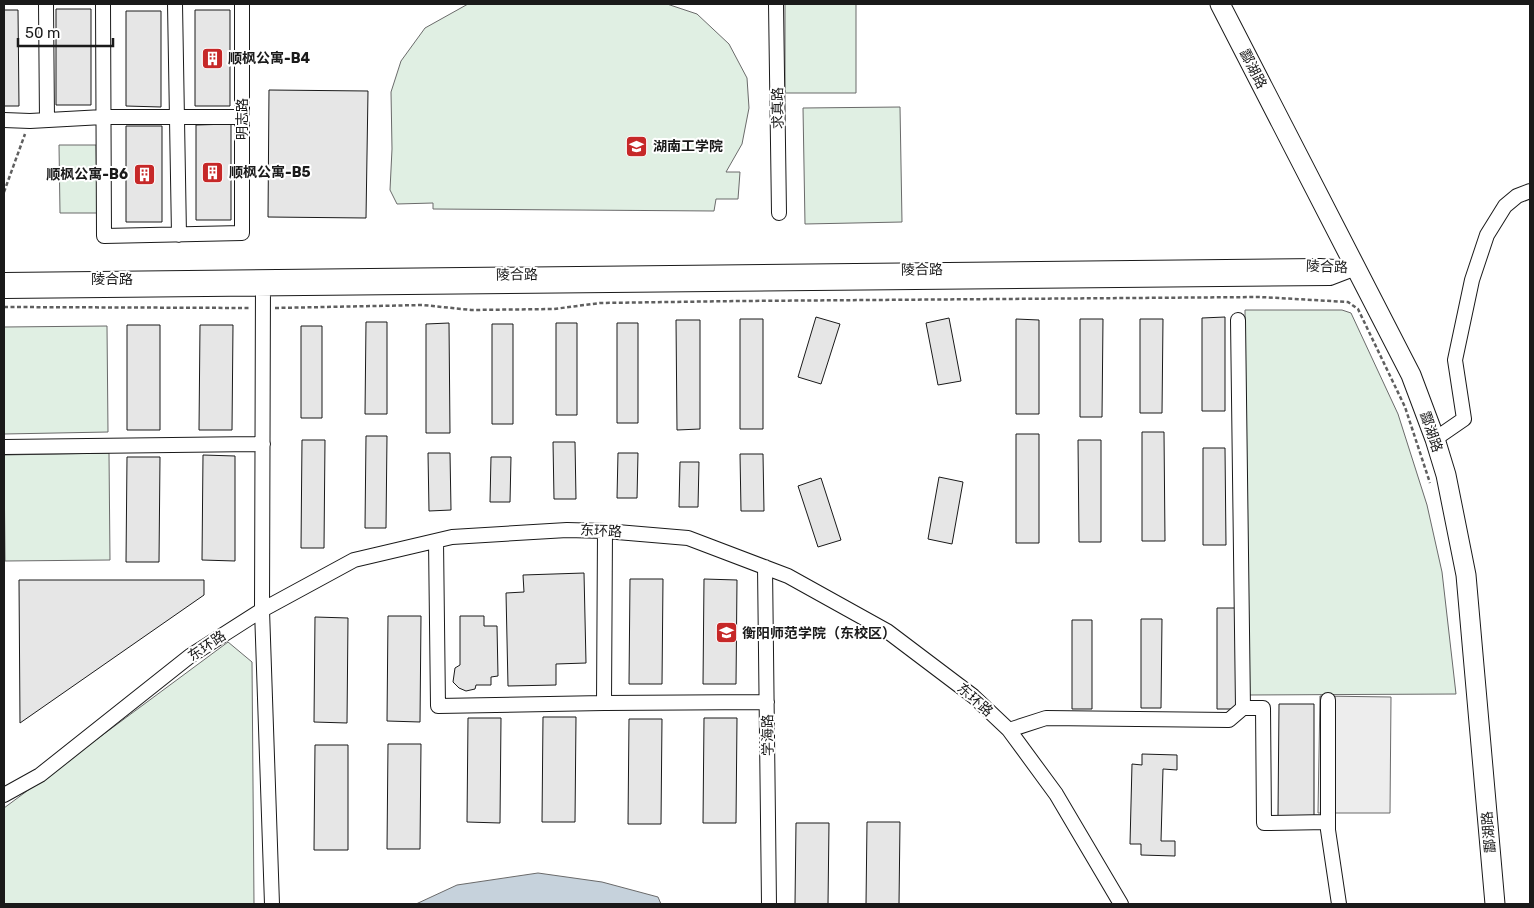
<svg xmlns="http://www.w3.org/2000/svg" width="1534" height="908" viewBox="0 0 1534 908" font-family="Rubik,'Noto Sans SC',sans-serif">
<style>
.green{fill:#e0efe3;stroke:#6a6a6a}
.parking{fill:#ededed;stroke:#6a6a6a}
.water{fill:#c6d2dc;stroke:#6a6a6a}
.building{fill:#e6e6e6;stroke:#1a1a1a}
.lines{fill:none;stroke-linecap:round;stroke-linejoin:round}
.minor-casing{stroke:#1a1a1a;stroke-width:16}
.major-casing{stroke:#1a1a1a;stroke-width:21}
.path{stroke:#5f5f5f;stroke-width:2.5;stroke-dasharray:4 2.5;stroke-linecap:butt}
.minor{stroke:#fff;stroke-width:14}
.major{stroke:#fff;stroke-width:19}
.labels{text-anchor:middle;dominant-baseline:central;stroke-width:4;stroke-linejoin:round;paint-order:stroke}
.poi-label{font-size:14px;font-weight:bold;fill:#1a1a1a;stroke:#fff;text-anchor:start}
.street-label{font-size:14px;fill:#1a1a1a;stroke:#fff}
</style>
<rect width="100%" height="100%" fill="#fff"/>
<path class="green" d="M468,4h199l30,10 32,30 18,34 2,30 -7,36 -16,28h14l-2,27h-22l-2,12 -281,-2v-6l-36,1 -7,-14 2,-41 -1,-57 10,-31 24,-33z
M785,4h71v89h-71z
M900,107l2,115 -97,2 -2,-116z
M59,145h37l1,68h-37z
M1245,310h97l9,3 47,101 29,91 15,67 14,122 -209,1z
M107,326l1,106 -104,2v-107z
M109,453l1,107 -105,1 -1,-106z
M228,642l24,20 2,242h-250v-96z"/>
<path class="parking" d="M1320,696l71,1 -1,116h-72z"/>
<path class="water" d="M538,873l64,9 56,15 3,7h-245l41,-19z"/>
<path class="building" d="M56,9h35v96h-35z
M4,10h14l1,96h-15z
M195,10h35v96h-35z
M126,11h35v96l-35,-1z
M269,90l99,1 -2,127 -98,-1z
M231,124v96h-35v-95z
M126,126h36v96h-36z
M816,317l24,7 -19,60 -23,-7z
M1225,317v94h-23v-93z
M949,318l12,63 -23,4 -12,-62z
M740,319h23v110h-23z
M1016,319l23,1v94h-23z
M1080,319h23l-1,98h-22z
M1140,319h23l-1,94h-22z
M676,320h24v109l-23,1z
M366,322h21v92h-22z
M449,323l1,110h-24v-109z
M556,323h21v92h-21z
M617,323h21v100h-21z
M492,324h21v100h-21z
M127,325h33v105h-33z
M200,325h33l-1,105h-33z
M301,326h21v92h-21z
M1142,432h22l1,109h-23z
M1016,434h23v109h-23z
M366,436h21l-1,92h-21z
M302,440h23l-1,108h-23z
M1078,440h23v102h-22z
M553,442h22l1,57h-22z
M1203,448h22l1,97h-23z
M428,453h22l1,57 -22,1z
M618,453h20l-1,45h-20z
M740,454h23l1,57h-23z
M203,455l32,1v105l-33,-1z
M127,457h33l-1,105h-33z
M491,457h20l-1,45h-20z
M680,462h19l-1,45h-19z
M939,477l24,5 -11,62 -24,-5z
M821,478l20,62 -23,7 -20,-61z
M584,573l2,90 -30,1v21l-48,1 -2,-93 18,-1 -1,-17z
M630,579h33l-1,105h-33z
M704,579l33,1 -1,104h-33z
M19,580h185v15l-184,128z
M1217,608h21v101h-21z
M388,616h33l-1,106 -33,-1z
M460,616h24v10h13l1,50 -7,1v8h-15l-1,4 -9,2 -7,-3 -6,-6 2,-14 5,-3z
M315,617l33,1 -1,105 -33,-1z
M1141,619h21l-1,89h-20z
M1072,620h20v89h-20z
M1279,704h35v112h-36z
M543,717h33l-1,105h-33z
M468,718h33l-1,105 -33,-1z
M704,718h33l-1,105h-33z
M629,719h33l-1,105h-33z
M388,744h33l-1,105h-33z
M315,745h33v105h-34z
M1142,754l35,1v15l-14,-1 -2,72h14v15l-34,-1v-11h-11l2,-80 10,1z
M867,822h33l-1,82h-33z
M796,823h33l-1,81h-33z"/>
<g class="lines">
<defs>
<path id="minor" d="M46,4l1,116
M103,4l1,232 138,-3v-229
M175,4l4,231
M776,4l3,209
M4,120l26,1 73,-4h139
M4,280l1316,-14 30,2
M263,280l-1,330 10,294
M4,291l1326,-13 26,-10
M1238,320l5,388h20l1,115 64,-1
M1435,439l29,-20 -9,-59 17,-80 15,-45 18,-29 12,-10 13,-5
M4,447l259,-3
M436,541l2,165 166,-3 163,-1
M765,567l4,337
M1328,700v130l11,74
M604,703l1,-172
M1009,730l37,-12 183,2 14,-12
M4,795l36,-20 150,-119 72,-46 92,-50 98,-23 115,-7 38,1 83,7 100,38 99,55 86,65 36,34 47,64 65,110"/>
<path id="major" d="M1220,4l191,371 24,64 11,36 20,100 29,329"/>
</defs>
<use href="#minor" class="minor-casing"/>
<use href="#major" class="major-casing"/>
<path class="path" d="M4,192l21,-58
M4,307l246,1
M275,308l148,-3 48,5 83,-1 46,-6 140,-2 520,-4 88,5 10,7 47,98 25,76"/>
<use href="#minor" class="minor"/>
<use href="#major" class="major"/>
</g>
<defs>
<symbol id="building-square" viewBox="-11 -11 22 22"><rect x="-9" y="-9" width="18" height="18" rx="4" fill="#c62828" stroke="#fff"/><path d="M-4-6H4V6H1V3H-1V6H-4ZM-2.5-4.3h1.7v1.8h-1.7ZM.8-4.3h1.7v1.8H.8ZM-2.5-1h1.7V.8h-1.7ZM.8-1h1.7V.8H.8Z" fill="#fff"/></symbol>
<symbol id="university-square" viewBox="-11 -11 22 22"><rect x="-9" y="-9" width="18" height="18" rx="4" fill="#c62828" stroke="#fff"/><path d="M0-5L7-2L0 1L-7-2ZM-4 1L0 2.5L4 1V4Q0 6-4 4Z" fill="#fff"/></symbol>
</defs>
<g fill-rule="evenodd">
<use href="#building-square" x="200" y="46" width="25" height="25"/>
<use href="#university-square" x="624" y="134" width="25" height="25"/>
<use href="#building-square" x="200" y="160" width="25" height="25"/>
<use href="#building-square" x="132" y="162" width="25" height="25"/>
<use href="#university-square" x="714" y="620" width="25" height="25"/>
</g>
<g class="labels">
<g class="poi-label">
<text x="228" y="58">顺枫公寓-B4</text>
<text x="653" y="146">湖南工学院</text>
<text x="229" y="172">顺枫公寓-B5</text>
<text x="128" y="174" text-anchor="end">顺枫公寓-B6</text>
<text x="742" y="633">衡阳师范学院（东校区）</text>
</g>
<g class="street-label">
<text transform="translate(1253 69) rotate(63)">酃湖路</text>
<text transform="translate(778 108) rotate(-91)">求真路</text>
<text transform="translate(242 119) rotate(-90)">明志路</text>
<text transform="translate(1327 267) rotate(2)">陵合路</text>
<text transform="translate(922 270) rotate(-1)">陵合路</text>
<text transform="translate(517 275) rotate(-1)">陵合路</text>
<text x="112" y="279">陵合路</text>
<text transform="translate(1431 432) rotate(71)">酃湖路</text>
<text transform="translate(601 531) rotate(3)">东环路</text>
<text transform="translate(207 646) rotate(-34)">东环路</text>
<text transform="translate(975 700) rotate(41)">东环路</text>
<text transform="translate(768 735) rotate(-91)">学海路</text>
<text transform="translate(1489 832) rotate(-95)">酃湖路</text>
</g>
</g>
<rect width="1534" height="908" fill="none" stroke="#1a1a1a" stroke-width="10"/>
<path d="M18 38v8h95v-8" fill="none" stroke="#1a1a1a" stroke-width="2.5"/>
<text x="25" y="38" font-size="15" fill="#1a1a1a" stroke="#ffffff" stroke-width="4" paint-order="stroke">50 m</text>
</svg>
